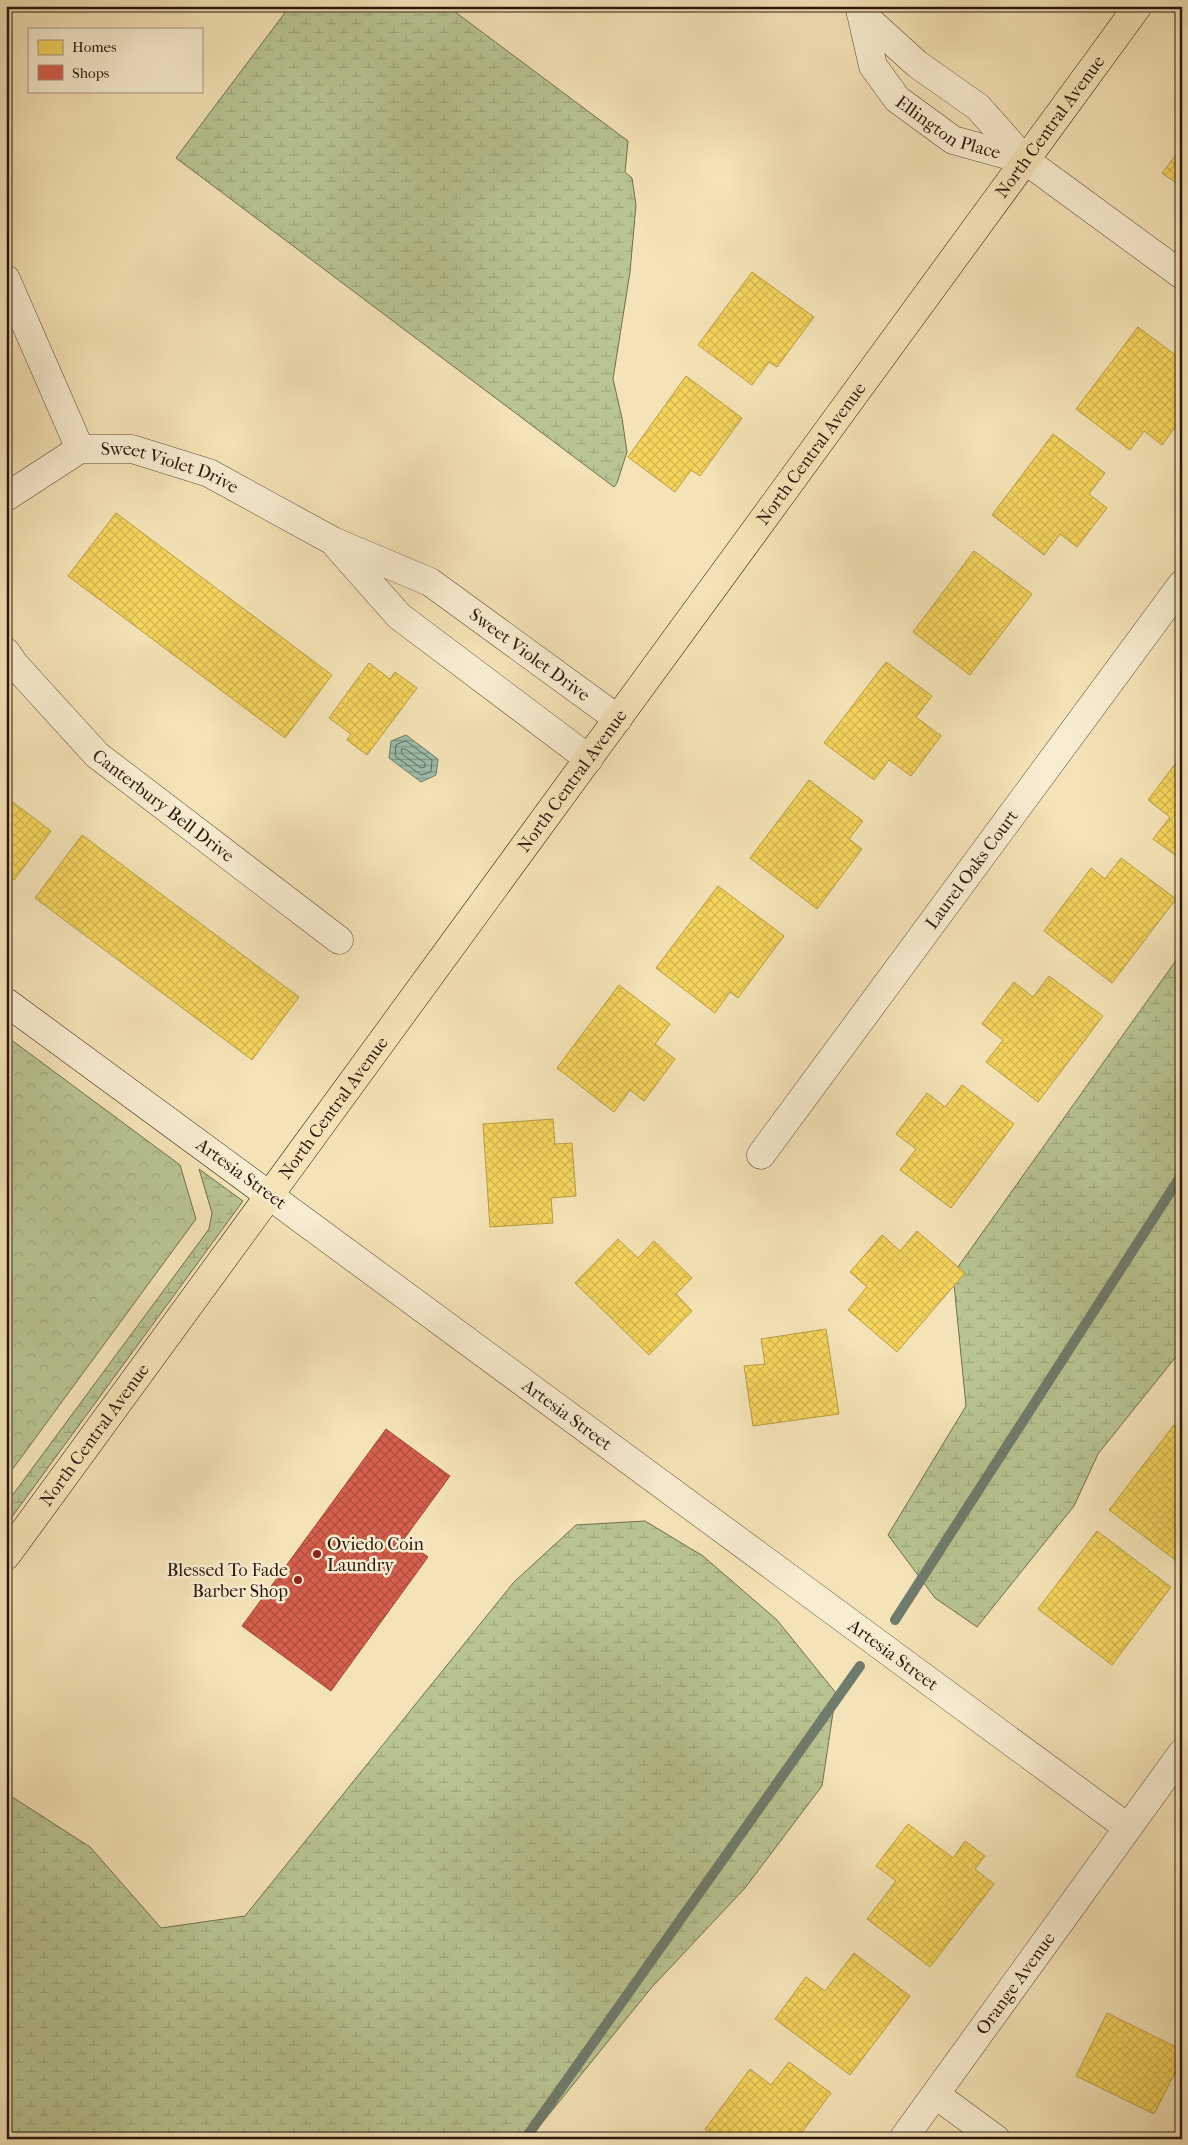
<svg xmlns="http://www.w3.org/2000/svg" width="1188" height="2145" viewBox="0 0 1188 2145" font-family="'IM FELL French Canon',serif">
<style>
.forest{fill:url(#forest-crowns);stroke:#726e4f}
.wetland{fill:url(#wetland-marsh);stroke:#726e4f}
.water{fill:url(#water-rules);stroke:#6f7b6c}
.homes{fill:url(#homes-cross-hatch);stroke:#b99c44}
.shops{fill:url(#shops-cross-hatch);stroke:#a34a3a}
.lines{fill:none;stroke-linecap:round;stroke-linejoin:round}
.shore{stroke:#646a5c;stroke-width:1}
.stream{stroke:#6f7b6c;stroke-width:10}
.street-casing{stroke:#5d4a37;stroke-width:29}
.secondary-casing{stroke:#2b170d;stroke-width:29}
.primary-casing{stroke:#2b170d;stroke-width:29}
.street{stroke:#f8edd0;stroke-width:28}
.secondary{stroke:#f8edd0;stroke-width:28}
.primary{stroke:#f4e3b6;stroke-width:28}
.poi-dot{fill:#8f2418;stroke:#f8edd0;stroke-width:2}
.labels{text-anchor:middle;dominant-baseline:central;stroke-width:5;stroke-linejoin:round;paint-order:stroke}
.street-label{font-size:18px;fill:#2b170d;stroke:#f8edd0}
.poi-label{font-size:18px;fill:#2b170d;stroke:#f8edd0;text-anchor:start}
</style>
<defs>
<pattern id="forest-crowns" width="20" height="18" patternUnits="userSpaceOnUse" patternTransform="scale(1.25)"><rect width="20" height="18" fill="#b8c491"/><path d="M2 6a3 3 0 1 1 6 0M12 15a3 3 0 1 1 6 0" fill="none" stroke="#9ea87c"/></pattern>
<pattern id="wetland-marsh" width="20" height="14" patternUnits="userSpaceOnUse" patternTransform="scale(1.25)"><rect width="20" height="14" fill="#b8c491"/><path d="M1 5h8M5 5V1M11 12h8M15 12V8" fill="none" stroke="#9ea87c"/></pattern>
<pattern id="water-rules" width="6" height="5" patternUnits="userSpaceOnUse" patternTransform="scale(1.25)"><rect width="6" height="5" fill="#9cbeac"/><path d="M0 2.5h6" fill="none" stroke="#7f998a"/></pattern>
<pattern id="homes-cross-hatch" width="8" height="8" patternUnits="userSpaceOnUse" patternTransform="scale(1.25)"><rect width="8" height="8" fill="#f6d55c"/><path d="M0 0l8 8M0 8l8-8" fill="none" stroke="#d3b64f"/></pattern>
<pattern id="shops-cross-hatch" width="8" height="8" patternUnits="userSpaceOnUse" patternTransform="scale(1.25)"><rect width="8" height="8" fill="#d6604d"/><path d="M0 0l8 8M0 8l8-8" fill="none" stroke="#ae4e3e"/></pattern>
</defs>
<rect width="100%" height="100%" fill="#f4e3b6"/>
<filter id="stains"><feTurbulence type="fractalNoise" baseFrequency=".004" numOctaves="4"/><feColorMatrix values="0 0 0 0 .2 0 0 0 0 .09 0 0 0 0 .02 0 0 0 .5 -.17"/></filter>
<radialGradient id="worn" r=".72"><stop offset=".6" stop-color="#630" stop-opacity="0"/><stop offset="1" stop-color="#630" stop-opacity=".3"/></radialGradient>
<path class="forest" d="M6,1036l174,129 16,54 -190,259z"/>
<path class="wetland" d="M290,6h157l181,135 -3,31 7,6 4,27 -6,67 -17,107 9,39 5,34 -10,31 -3,4 -438,-329z
M1182,952v397l-84,105 -24,52 -97,121 -42,-29 -47,-63 78,-129 -13,-132z
M199,1169l44,32 -237,324v-21l203,-275 3,-16z
M645,1521l58,35 74,64 59,73 -14,93 -77,102 -93,99 -123,152h-523v-346l84,54 71,81 84,-12 269,-334 62,-57z"/>
<path class="water" d="M406,735l32,24 -2,16 -15,7 -32,-24 2,-17z"/>
<path class="homes" d="M1182,147v40l-20,-14z
M752,272l62,45 -37,50 -8,-5 -17,23 -54,-40z
M1138,327l44,33v21l-6,8 6,4v25l-20,27 -18,-14 -14,19 -54,-41z
M686,376l56,42 -42,58 -9,-6 -16,22 -47,-35z
M1053,434l52,39 -16,21 18,14 -30,39 -17,-13 -16,21 -52,-40z
M116,513l216,162 -47,63 -217,-162z
M974,551l58,43 -62,81 -57,-43z
M886,662l46,34 -16,21 25,19 -30,40 -22,-16 -15,20 -50,-37z
M369,663l21,16 5,-7 22,16 -50,67 -20,-15 4,-6 -22,-16z
M1178,760l4,3v97l-29,-21 17,-22 -22,-17z
M809,780l54,41 -14,18 13,10 -45,60 -67,-51z
M6,797l45,34 -37,49 -8,-6z
M82,835l217,162 -47,63 -217,-162z
M1121,858l55,41 -64,84 -68,-52 47,-63 14,11z
M718,886l66,50 -46,62 -8,-6 -15,21 -59,-45z
M1049,976l54,40 -65,86 -52,-40 17,-22 -21,-16 32,-42 19,15z
M619,985l51,39 -15,20 20,15 -31,42 -14,-11 -16,22 -57,-44z
M962,1085l52,39 -63,84 -51,-38 16,-21 -20,-15 31,-41 18,14z
M553,1119l2,25 17,-1 4,53 -25,2 2,25 -63,4 -7,-103z
M917,1231l48,42 -68,79 -49,-42 19,-23 -17,-15 32,-37 18,16z
M618,1239l20,19 16,-17 38,37 -16,16 16,17 -43,44 -74,-72z
M826,1329l13,85 -86,12 -9,-60 21,-2 -4,-25z
M1174,1425l8,6v134l-73,-55z
M1097,1531l74,56 -59,78 -74,-56z
M908,1824l45,34 12,-17 20,15 -10,13 19,15 -64,83 -63,-48 29,-38 -20,-15z
M854,1953l56,43 -60,79 -75,-56 31,-42 19,14z
M1107,2013l75,37v9l-28,55 -78,-38z
M789,2062l42,31 -34,46h-78l-14,-10 45,-60 21,16z
M1182,2128v11h-9z"/>
<path class="shops" d="M386,1429l64,47 -46,63 24,18 -97,134 -89,-65z"/>
<g class="lines">
<path class="shore" d="M406,741l26,19 -1,12 -10,3 -26,-19 1,-11z
M402,749h3l20,14v4l-4,1 -19,-14z"/>
<path class="stream" d="M895,1620l287,-446
M525,2139l335,-473"/>
<defs>
<g id="street">
<path id="s1" d="M860,9l13,57 24,33 56,41 72,20"/>
<path d="M861,13l56,51 61,43 47,53 157,115"/>
<path d="M6,279l74,170"/>
<path id="s2" d="M6,497l74,-48h52l77,24 124,68 97,41 188,137"/>
<path d="M337,546l62,70 190,143"/>
<path id="s3" d="M6,652l9,13 82,90 242,185"/>
<path id="s4" d="M761,1155l421,-571"/>
<path id="s5" d="M270,1196l857,631"/>
<path d="M936,2095l60,44"/>
<path id="s6" d="M903,2139l279,-386"/>
</g>
<path id="secondary" d="M6,1002l264,194"/>
<g id="primary">
<path id="s7" d="M6,1556l1132,-1550"/>
</g>
</defs>
<use href="#street" class="street-casing"/>
<use href="#secondary" class="secondary-casing"/>
<use href="#primary" class="primary-casing"/>
<use href="#street" class="street"/>
<use href="#secondary" class="secondary"/>
<use href="#primary" class="primary"/>
</g>
<g class="poi-dot">
<circle cx="317" cy="1554" r="5"/>
<circle cx="298" cy="1580" r="5"/>
</g>
<g class="labels">
<g class="street-label">
<text stroke="none"><textPath href="#s1" startOffset="159">Ellington Place</textPath></text>
<text stroke="none"><textPath href="#s7" startOffset="1770">North Central Avenue</textPath></text>
<text stroke="none"><textPath href="#s7" startOffset="1365">North Central Avenue</textPath></text>
<text stroke="none"><textPath href="#s2" startOffset="181">Sweet Violet Drive</textPath></text>
<text stroke="none"><textPath href="#s2" startOffset="591">Sweet Violet Drive</textPath></text>
<text stroke="none"><textPath href="#s7" startOffset="960">North Central Avenue</textPath></text>
<text stroke="none"><textPath href="#s3" startOffset="221">Canterbury Bell Drive</textPath></text>
<text stroke="none"><textPath href="#s4" startOffset="355">Laurel Oaks Court</textPath></text>
<text stroke="none"><textPath href="#s7" startOffset="555">North Central Avenue</textPath></text>
<text transform="translate(241 1174) rotate(36)">Artesia Street</text>
<text stroke="none"><textPath href="#s5" startOffset="369">Artesia Street</textPath></text>
<text stroke="none"><textPath href="#s7" startOffset="150">North Central Avenue</textPath></text>
<text stroke="none"><textPath href="#s5" startOffset="774">Artesia Street</textPath></text>
<text stroke="none"><textPath href="#s6" startOffset="192">Orange Avenue</textPath></text>
</g>
<g class="poi-label">
<text x="327" y="1544">Oviedo Coin<tspan x="327" dy="21">Laundry</tspan></text>
<text x="288" y="1570" text-anchor="end">Blessed To Fade<tspan x="288" dy="21">Barber Shop</tspan></text>
</g>
</g>
<rect width="1188" height="2145" fill="none" stroke="#f4e3b6" stroke-width="25"/>
<rect x="8" y="8" width="1173" height="2130" fill="none" stroke="#2b170d" stroke-width="2.5"/>
<rect x="12" y="12" width="1163" height="2120" fill="none" stroke="#2b170d"/>
<rect x="28" y="28" width="175" height="65" fill="#f8edd0" stroke="#a69782"/>
<rect x="38" y="40" width="25" height="15" fill="#f6d55c" stroke="#a69782"/>
<text x="72" y="52" font-size="15" fill="#2b170d">Homes</text>
<rect x="38" y="65" width="25" height="15" fill="#d6604d" stroke="#a69782"/>
<text x="72" y="78" font-size="15" fill="#2b170d">Shops</text>
<rect width="100%" height="100%" filter="url(#stains)"/>
<rect width="100%" height="100%" fill="url(#worn)"/>
</svg>
